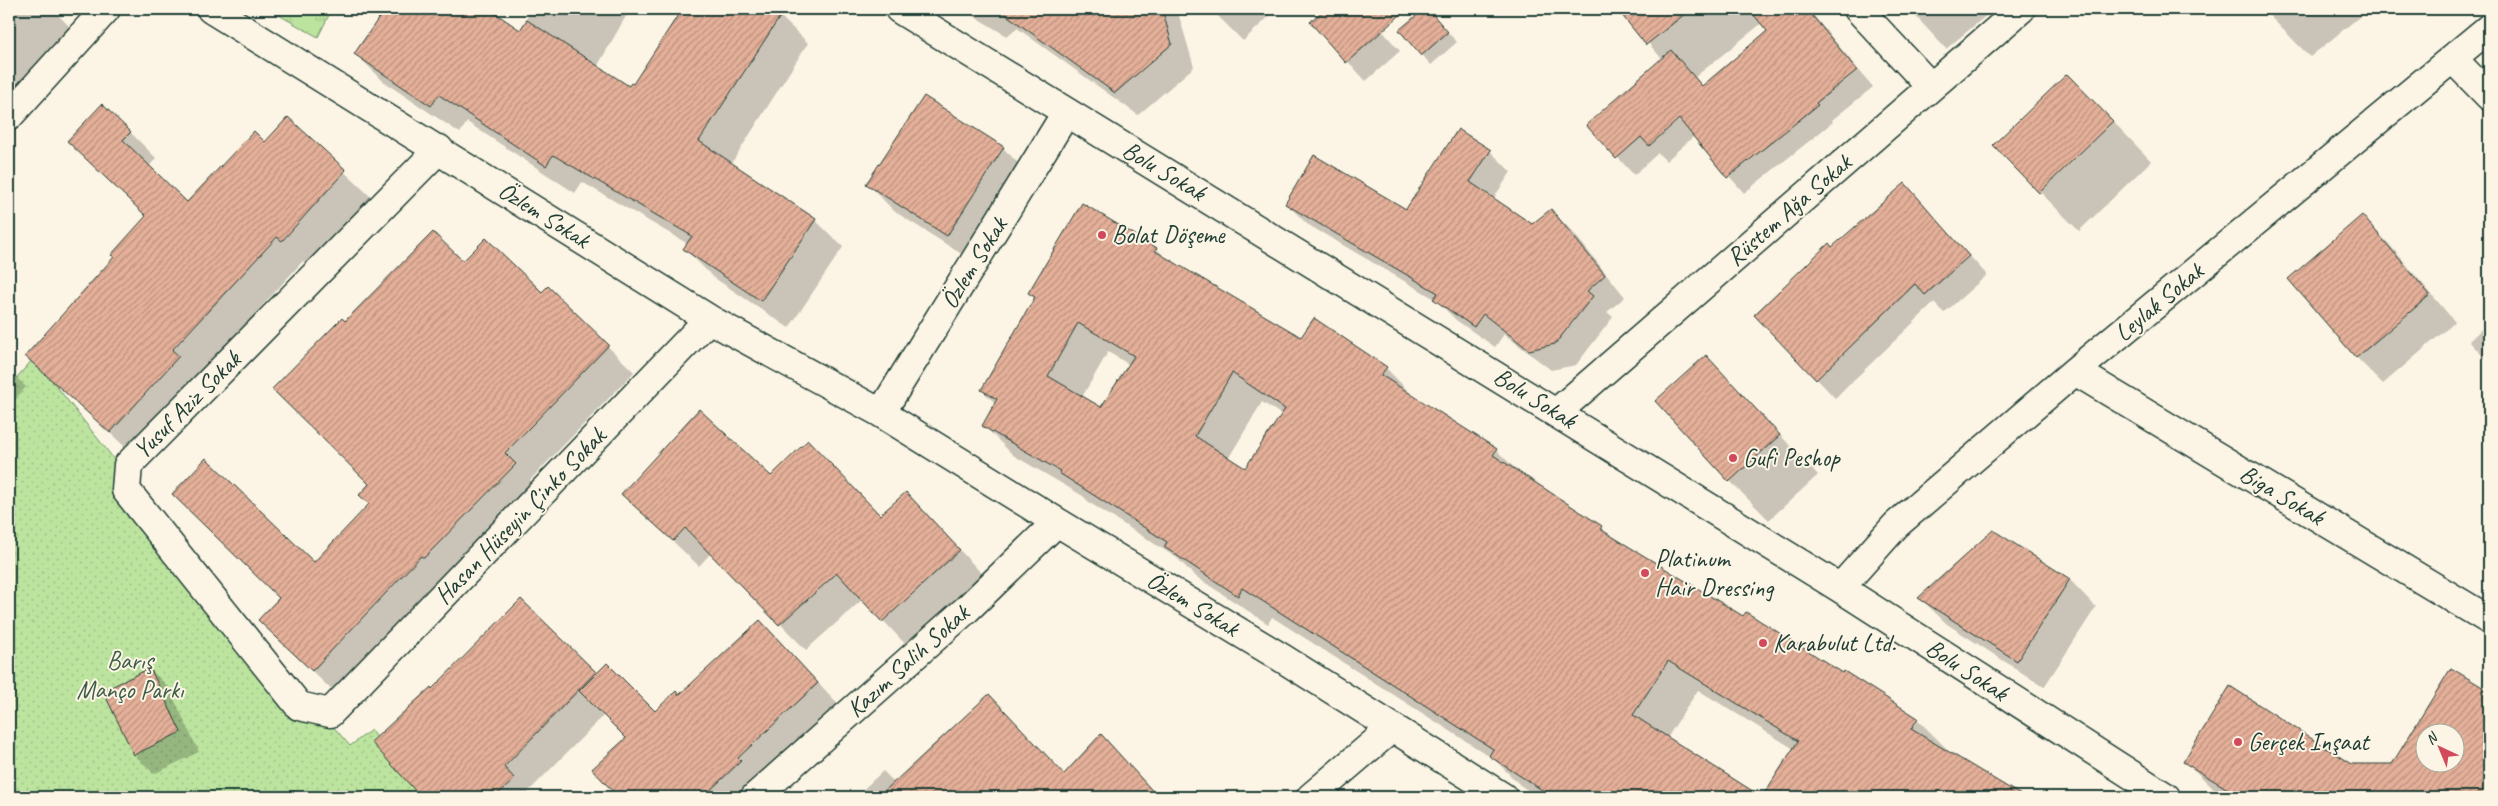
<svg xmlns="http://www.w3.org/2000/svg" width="2498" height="806" viewBox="0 0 2498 806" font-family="Caveat,sans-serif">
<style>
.grass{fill:url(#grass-tufts);stroke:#6e906a}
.park{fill:url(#park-dots);stroke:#6e906a}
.shadow{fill:#0003;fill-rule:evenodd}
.building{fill:url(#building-hatch);stroke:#1f3d34;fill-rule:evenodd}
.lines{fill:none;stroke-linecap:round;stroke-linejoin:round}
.minor-casing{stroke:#1f3d34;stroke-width:31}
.minor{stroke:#fcf5e5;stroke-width:28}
.poi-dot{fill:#d1495b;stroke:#fcf5e5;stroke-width:2}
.labels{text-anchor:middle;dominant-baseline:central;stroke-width:4;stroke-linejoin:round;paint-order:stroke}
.street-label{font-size:25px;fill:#1f3d34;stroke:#fcf5e5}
.poi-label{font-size:25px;fill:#1f3d34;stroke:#fcf5e5;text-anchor:start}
.park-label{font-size:25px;fill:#3e5e49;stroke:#fcf5e5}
</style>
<defs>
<pattern id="grass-tufts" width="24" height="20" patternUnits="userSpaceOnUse" patternTransform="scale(1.25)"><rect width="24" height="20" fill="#bce49f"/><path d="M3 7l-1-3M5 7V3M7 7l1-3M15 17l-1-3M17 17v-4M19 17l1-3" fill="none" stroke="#a1c48a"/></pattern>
<pattern id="park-dots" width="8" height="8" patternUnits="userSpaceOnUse" patternTransform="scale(1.25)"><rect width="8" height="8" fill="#bce49f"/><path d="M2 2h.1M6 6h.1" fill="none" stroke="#a1c48a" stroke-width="1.8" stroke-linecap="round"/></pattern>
<pattern id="building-hatch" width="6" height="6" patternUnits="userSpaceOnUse" patternTransform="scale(1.25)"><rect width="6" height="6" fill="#e5b099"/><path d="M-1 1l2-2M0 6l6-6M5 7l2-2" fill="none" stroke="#b9907e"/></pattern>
</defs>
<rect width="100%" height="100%" fill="#fcf5e5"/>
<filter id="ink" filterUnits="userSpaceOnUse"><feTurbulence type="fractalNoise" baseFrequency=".02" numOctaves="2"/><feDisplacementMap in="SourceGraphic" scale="10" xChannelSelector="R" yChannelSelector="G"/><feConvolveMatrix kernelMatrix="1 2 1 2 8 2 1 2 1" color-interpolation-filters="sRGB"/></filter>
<g filter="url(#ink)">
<path class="grass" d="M268,9h64l-14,28z"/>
<path class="park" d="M34,358l202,255 114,133 21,-16 56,67h-418v-411z"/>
<path class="shadow" d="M9,9h43l28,28 -71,73z
M386,9h101l32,22 13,-22h98l-33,58 32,21 4,-2 50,-77h87l10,7 28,27 -77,121 84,56 28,27 -54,81 -76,-51 -28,-28 3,-5 -106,-62 -7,11 -108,-71 -7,11 -76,-51 -28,-28z
M962,9h215l17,58 -56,48 -121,-87 -10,8z
M1211,9h66l-34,32z
M1327,9h36l37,42 -34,30 -54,-58z
M1425,9l32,33 -26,23 -30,-35z
M1619,9h189l65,78 -41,33 1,2 -89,71 -50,-57 -28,25 -8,-8 -24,22 -46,-50 74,-66zM1762,23l7,8 -66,56 -8,-10z
M1909,9h85l-48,40z
M2263,9h106l-59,48z
M924,97l79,51 27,27 -56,87 -80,-51 -26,-27z
M2107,115l44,46 -72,70 -39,-39z
M288,119l83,78 -63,69 -5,-5 -105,115 -61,82 -110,-102 89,-99 31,-40 -52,-50 35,-35 26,26 -7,9 38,37 78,-61z
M1490,151l21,21 -18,27 39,27 19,-16 21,21 53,66 -18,15 6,5 -37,48 -25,5 -47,-36 -9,13 -39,-27 -21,-21 -128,-75 -21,-21 121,7z
M1905,185l82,90 -43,38 -10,-10 -99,95 -18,-19 15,-130z
M1082,204l75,45 11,11 134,79 84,29 29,30 81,52 26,25 79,52 8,9 135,81 99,57 1,-1 73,46 30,30 -2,2 77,46h-259l31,-48 -96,-59 -31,48 93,59h-222l-18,-12 -26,-26 -222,-142 -4,7 -73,-48 -18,-18 -87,-55 -7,-7 -70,-41 -30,-30 13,-21 -14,-14 53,-91 -6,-6zM1108,352l22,13 -29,44 -19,-12zM1262,402l20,13 -36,55 -18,-11z
M2362,217l27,27 66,78 -72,62 -27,-27z
M463,263l79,31 6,-6 86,84 -104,108 11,11 -203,205 -52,-50 28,-82 56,-59 1,-21 -26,-161z
M2489,322v41l-20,-22z
M1706,356l112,119 -49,45 -39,-39z
M9,370l17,17 -17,19z
M906,493l79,84 -76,71 -46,-49 -57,51 -95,-97 -12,13 -76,-72 258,23z
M1994,532l76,48 26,27 -52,80 -97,-63 -27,-26z
M521,600l76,75 58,37 25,-16 103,-51 58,62 -90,90h-131l-26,-28 33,-31 -23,-23 -76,77 4,5h-109l-50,-54 59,-53z
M150,669l19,19 30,64 -45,22 -19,-19z
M2452,669l37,24v104h-267l-37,-36 196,22zM2426,734h30v30h-30z
M1119,754l39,43h-75l-13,-14 -14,14h-201l28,-26 12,12 170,-8z"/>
<path class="building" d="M385,9h104l31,21 7,-10 102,66 2,-3 2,1 49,-75h103l-86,132 117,78 -55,82 -78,-52 9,-13 -139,-81 -7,11 -107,-71 -8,11 -77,-52z
M998,9h164l10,35 -57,49z
M1325,9h82l-61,54 -36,-41z
M1424,9h4l20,23 -27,24 -22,-26z
M1617,9h74l-45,36z
M1749,9h58l50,61 -41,33 2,2 -91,73 -48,-59 -30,27 -8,-9 -25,22 -30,-34 85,-75 31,36 65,-55z
M2067,74l46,47 -74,72 -46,-48z
M924,96l80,51 -57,89 -81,-52z
M102,104l29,28 -8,8 64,62 67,-71 11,11 23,-25 58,53 -64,71 -5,-4 -105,113 7,6 -69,77 -85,-77 89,-99 -3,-2 35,-39 -79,-75z
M1458,129l33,21 -21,32 62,42 19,-15 54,66 -18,16 6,5 -38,48 -26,6 -46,-36 -9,13 -41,-28 5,-6 -153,-89 29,-49 92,54z
M1905,183l64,73 -44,39 -10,-11 -99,96 -62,-65 75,-72 3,4z
M1082,203l75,45 -2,3 146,86 13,-19 73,49 -6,8 116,74 -4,6 109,71 -2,3 143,87 3,-4 97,61 1,-2 74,47 -7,11 113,68h-471l-64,-41 4,-7 -251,-161 -4,8 -74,-49 3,-5 -108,-69 1,-2 -78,-45 15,-27 -16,-9 54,-93 -7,-4zM1078,323l56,33 -33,51 -53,-31zM1232,373l53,36 -40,59 -50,-32zM1668,661l130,80 -36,56 -129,-82z
M2362,215l68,80 -74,63 -68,-79z
M433,232l30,29 23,-23 56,54 6,-6 61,59 -104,108 11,11 -92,94 -3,-2 -109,115 -54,-51 21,-22 -107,-104 34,-36 108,104 55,-58 -10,-9 10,-11 -97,-95 70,-71 3,3z
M1706,355l74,80 -51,47 -74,-81z
M699,409l72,67 37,-36 72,75 26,-23 54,58 -78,72 -45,-49 -58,52 -94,-97 -12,13 -52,-47z
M1993,530l77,49 -53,82 -99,-63z
M521,599l75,73 -92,95 11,12 -20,18h-74l-50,-55 60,-55 1,2z
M760,620l58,63 -80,75 3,3 -38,36h-85l-26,-28 34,-31 -47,-47 28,-28 48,48 21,-20 3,4z
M150,668l31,64 -47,23 -31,-64z
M2451,668l38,23v94l-7,12h-241l-58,-35 47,-76 121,78h41zM2426,734h30v30h-30z
M989,694l75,80 37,-40 57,63h-280z"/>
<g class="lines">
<defs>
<path id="minor" d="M211,9l498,310 172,94 176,109 225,136 221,139
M899,9l941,579 326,209
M1858,9l72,77
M2453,59l36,37
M9,116l97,-107
M439,149l-311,316 -2,25 173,216 31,7 379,-394
M2075,371l414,249
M1557,412l464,-403
M881,413l185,-300
M1840,588l56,-63 179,-154 414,-343
M755,797l212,-188 90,-87
M1311,797l81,-69"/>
</defs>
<use href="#minor" class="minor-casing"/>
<use href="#minor" class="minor"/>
</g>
</g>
<g class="poi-dot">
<circle cx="1102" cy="235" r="5"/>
<circle cx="1733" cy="458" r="5"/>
<circle cx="1645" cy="573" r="5"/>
<circle cx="1763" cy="643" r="5"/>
<circle cx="2238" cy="742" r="5"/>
</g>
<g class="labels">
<g class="street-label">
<text transform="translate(1164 171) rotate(31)">Bolu Sokak</text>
<text transform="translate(1789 210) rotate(-41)">Rüstem Ağa Sokak</text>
<text transform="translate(544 215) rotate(32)">Özlem Sokak</text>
<text transform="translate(974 263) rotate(-58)">Özlem Sokak</text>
<text transform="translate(2159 302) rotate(-40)">Leylak Sokak</text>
<text transform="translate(1535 398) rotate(32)">Bolu Sokak</text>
<text transform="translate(187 405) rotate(-45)">Yusuf Aziz Sokak</text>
<text transform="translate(2282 495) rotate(31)">Biga Sokak</text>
<text transform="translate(520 516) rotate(-46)">Hasan Hüseyin Çinko Sokak</text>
<text transform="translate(1193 604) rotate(31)">Özlem Sokak</text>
<text transform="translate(908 661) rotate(-42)">Kazım Salih Sokak</text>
<text transform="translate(1967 670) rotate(33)">Bolu Sokak</text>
</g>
<g class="poi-label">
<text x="1112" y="235">Bolat Döşeme</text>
<text x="1743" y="458">Gufi Peshop</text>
<text x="1655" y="559">Platinum<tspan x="1655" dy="29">Hair Dressing</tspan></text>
<text x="1773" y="643">Karabulut Ltd.</text>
<text x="2248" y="742">Gerçek Inşaat</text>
</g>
<g class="park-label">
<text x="130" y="661">Barış<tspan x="130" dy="29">Manço Parkı</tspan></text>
</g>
</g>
<rect width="2498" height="806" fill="none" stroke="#fcf5e5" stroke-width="30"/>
<rect x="15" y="15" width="2468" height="776" fill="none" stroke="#1f3d34" stroke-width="2" filter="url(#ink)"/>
<g transform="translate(2440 748) rotate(316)"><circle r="24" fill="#fcf5e5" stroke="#a4ab9e"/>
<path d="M0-4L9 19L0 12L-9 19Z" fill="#d1495b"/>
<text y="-8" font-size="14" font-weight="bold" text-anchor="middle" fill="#1f3d34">N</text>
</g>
</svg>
